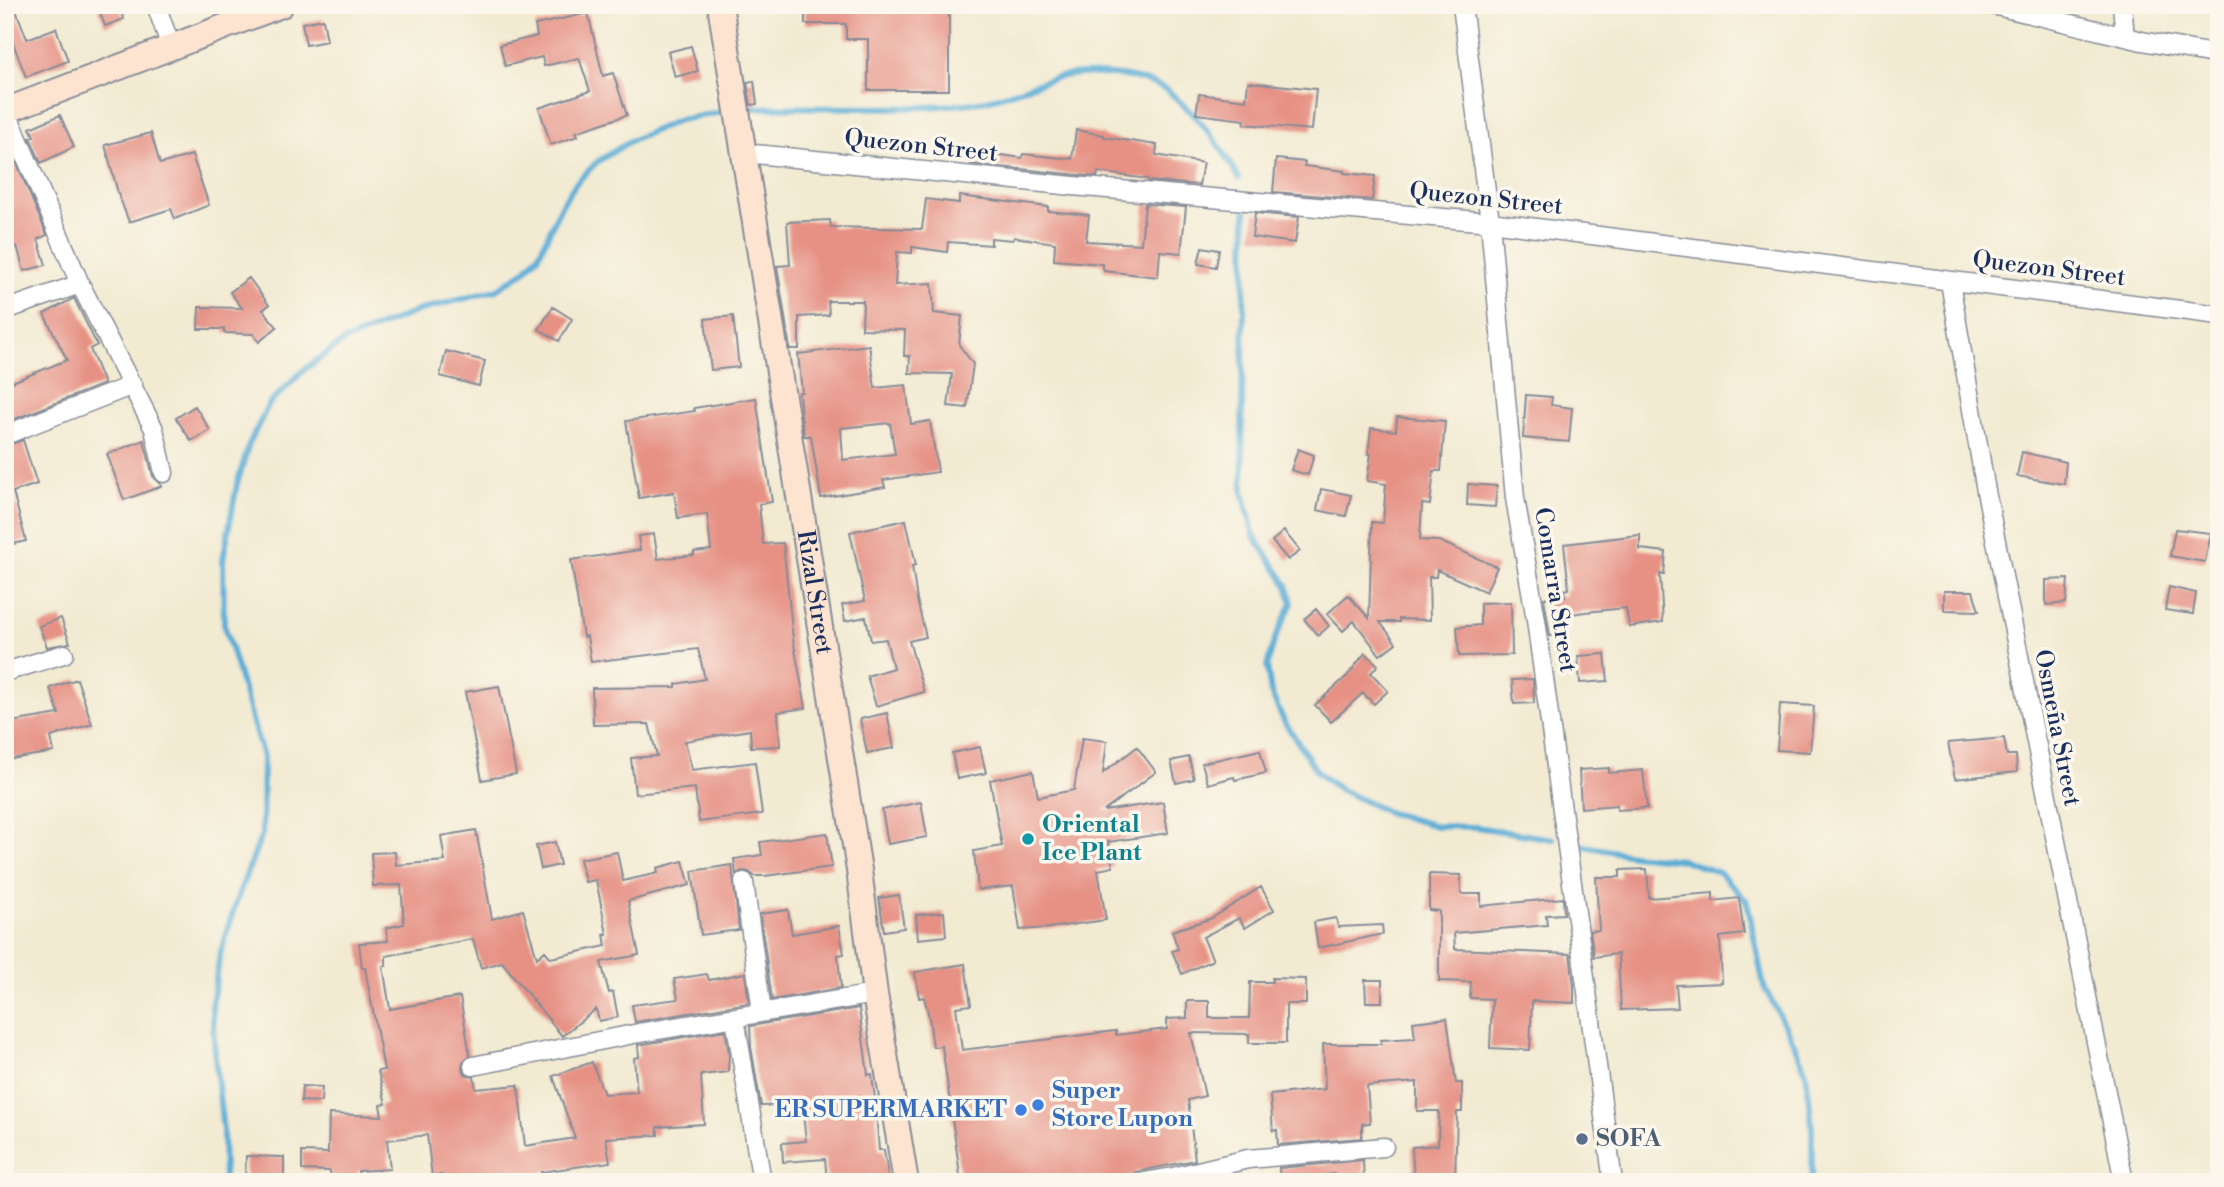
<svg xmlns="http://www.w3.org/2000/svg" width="2224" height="1187" viewBox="0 0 2224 1187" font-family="'Libre Bodoni',serif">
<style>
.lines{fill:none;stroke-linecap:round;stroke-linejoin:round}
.stream{stroke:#5badd6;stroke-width:6}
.building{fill:#e69184;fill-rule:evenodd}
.street-casing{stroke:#868c98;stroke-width:21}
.secondary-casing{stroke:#868c98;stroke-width:28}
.street{stroke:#fff;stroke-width:18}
.secondary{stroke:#fde4d1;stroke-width:24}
.culture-dot{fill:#0f9aa8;stroke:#fbf7ec;stroke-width:2.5}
.shop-dot{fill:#3f7fe0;stroke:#fbf7ec;stroke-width:2.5}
.service-dot{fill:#5c6f8a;stroke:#fbf7ec;stroke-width:2.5}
.labels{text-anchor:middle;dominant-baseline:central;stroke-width:7;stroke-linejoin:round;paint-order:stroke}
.street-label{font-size:24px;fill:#1b2f5e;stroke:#fbf7ec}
.culture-label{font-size:24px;font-weight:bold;fill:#0d838f;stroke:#fbf7ec;text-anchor:start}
.shop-label{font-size:24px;font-weight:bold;fill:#366cbe;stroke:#fbf7ec;text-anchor:start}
.service-label{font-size:24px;font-weight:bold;fill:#4e5e75;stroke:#fbf7ec;text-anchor:start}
</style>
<rect width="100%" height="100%" fill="#fbf7ec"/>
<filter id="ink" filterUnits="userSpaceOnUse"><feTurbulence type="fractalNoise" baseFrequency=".0143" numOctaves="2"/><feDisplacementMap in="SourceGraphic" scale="14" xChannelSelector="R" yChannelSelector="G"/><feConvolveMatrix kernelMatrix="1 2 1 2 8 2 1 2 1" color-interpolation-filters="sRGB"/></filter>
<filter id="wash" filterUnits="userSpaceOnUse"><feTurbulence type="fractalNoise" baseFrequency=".00686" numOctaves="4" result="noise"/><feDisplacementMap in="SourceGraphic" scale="28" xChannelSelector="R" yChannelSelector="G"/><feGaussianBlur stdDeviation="1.57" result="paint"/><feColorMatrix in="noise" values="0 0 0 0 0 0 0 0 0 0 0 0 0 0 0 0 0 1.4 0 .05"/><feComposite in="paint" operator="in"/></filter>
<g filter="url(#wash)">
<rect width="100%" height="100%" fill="#f2ead1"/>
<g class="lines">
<path class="stream" d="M752,108c71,-2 142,3 212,-4 33,-3 61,-18 92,-26 30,-8 82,-4 109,11 6,3 11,10 16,14 26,24 41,45 58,75
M1246,212l-4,197 1,83 11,44 33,49 5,18 -18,38 -7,26 4,26 13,28 34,52 21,16 48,23 49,14 40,1 77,12
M1579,845l53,10 51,5 37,13 27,28 17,86 26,48 16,37 6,53v47l-2,10
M224,1182l-1,-51 -8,-74 -3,-53 8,-49 17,-56 25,-65 1,-77 -39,-133 -1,-64 14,-76 12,-40 20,-40 36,-35 39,-28 73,-30 79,-21 29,-19 14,-16 22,-49 15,-23 21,-21 33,-21 49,-21 48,-9"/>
</g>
<g id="blocks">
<path class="building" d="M14,5l13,34 29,-11 12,33 -42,16 -21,-55v-15z
M97,5h22l5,14 -19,7z
M868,5h81v85h-81v-51h-22v-15h-41v-18h16v2z
M588,13l15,63 10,-3 14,42 -51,17 2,4 -27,9 -12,-37 51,-17 -11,-33 -35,8 -2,-9 -37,9 -5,-21 37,-9 -2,-11z
M323,19l4,22 -21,4 -4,-22z
M691,46l7,25 -23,6 -7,-25z
M754,81l3,23 -6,1 -4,-23z
M1248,82l68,7 -4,41 -68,-6 1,-4 -49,-6 3,-20 47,6z
M60,115l14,32 -33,16 -11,-25 4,-2 -4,-8z
M1076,130l28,5v2l53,8 -1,10 47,8 -4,22 -51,-4v-2l-50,-7 -1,5 -126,-13 1,-13 50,7 1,-4 49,5z
M151,133l9,31 32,-9 17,50 -34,14 -4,-10 -42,13 -11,-29 -13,-48z
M9,145l38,90 -9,4 8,26 -22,6 -7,-25 -12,5v-104z
M1276,159l29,3 -1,4 40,5v2l31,3 -3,24 -99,-8z
M959,196l89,11v4l41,4 -3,26 55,3 4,-40 41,3 -5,46 -21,-2 -2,26 -54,-6 -2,-7 -48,-4 1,-17 -41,-6 -1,3 -22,-2v7l-43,-3 -1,10 -35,-5v6l-15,-1 -2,33 37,-2 2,30 28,3 -3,29 14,19 -6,44 -19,-2 4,-32 -43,-1 1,-17h-6l1,-26 -43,-1 1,-28h-35l1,14 -30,2v32h-9l-13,-83 13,-1 -3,-43 43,-2 1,7 91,2 4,-30 33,4z
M1255,213l44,4 -4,26 -43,-6z
M1202,247l17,3 -3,17 -18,-3z
M249,278l20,27 -6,5 14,17 -18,15 -6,-8 -29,-1v-4h-26l1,-22 43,1 -12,-16z
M74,298l23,47 -7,4 14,35 -99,39v-38l62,-25 -23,-46z
M553,307l19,12 -13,22 -20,-12z
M733,316l6,51 -28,3 -6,-51z
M869,345l6,43 31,-3 5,39 19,-3 8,51 -55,8 2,7 -64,11 -10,-62h-7l-3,-20 -2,-24h3l-4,-38zM890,423l5,31 -52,6 -2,-32z
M446,351l39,10 -6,25 -39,-10z
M1526,395l26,2 -1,8 21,3 -3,34 -46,-4z
M756,398l16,104 -13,2 4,40 20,-1 10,96 13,69 -28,4 2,34 -29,1 -1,-17 -65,11 7,29 63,-8 7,52 -63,8 -4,-34 -60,6 -4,-36 26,-2 -8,-32 -56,1 -1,-37 84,-1v-3l29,-5 -7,-30 -107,13 -4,-26 -4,1 -12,-77 69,-10 -2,-14 16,-2 4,25 36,-4v-3l17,-2 -4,-36 -29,4 -4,-26 -35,6 -13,-77 69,-10 -1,-3z
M195,406l15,24 -19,11 -15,-23z
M1397,417l48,4 -4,50h-7l-4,34 -8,-1 -2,36 19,1 58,26 -11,25 -49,-22 -1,7h-7l1,43 -31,-1v3h-19l16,21 -16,12 -26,-34 -11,10 -16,-17 21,-19 21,23 3,-96 11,1 3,-39 -19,-3 4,-27h-3l3,-26 25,3z
M23,440l14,44 -24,8 13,49 -21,5v-100z
M144,440l9,36 9,10 -38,14 -17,-46z
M1298,449l16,6 -6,20 -17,-5z
M2022,452l44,10 -2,22 -47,-8z
M1468,484l29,2 -2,21 -28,-2z
M1321,489l30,6 -5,21 -29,-6z
M906,520l10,45 -4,1 5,34 9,37 -17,4 15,51 -48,14 -9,-30 26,-8 -7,-29 -15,2 -5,-24 -21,4 -3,-16 23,-4 -15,-69z
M2175,529l36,4 -6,29 -35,-6z
M1284,531l16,20 -12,9 -16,-19z
M1640,535v14l26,3 -2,23 -4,-1 3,48 -34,5 -3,-19 -41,4 -20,3v3h-4l2,17 -13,1 -6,-38 21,-2 -1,-6 5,-1 -5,-45z
M2068,579l-2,24 -20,2v-25z
M2169,587l27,6 -3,21 -28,-4z
M1944,591h29l6,20 -35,-1z
M1511,602l1,53 -53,1 -2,-29 23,-2v-22z
M1316,609l13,17 -11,10 -14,-17z
M61,618l9,25 -23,4 -8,-21z
M1365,653l13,12 -7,8 17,18 -14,13 -11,-11 -32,29 -16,-17 32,-29z
M1605,654l3,27 -28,2 -2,-27z
M77,679l15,45 -41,13 3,15 -49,8v-37l54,-9 -9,-26z
M1533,679l1,24 -20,1 -2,-24z
M499,686l17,88 -34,6 -17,-88z
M1780,704l34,2 -4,46 -33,-2z
M887,713l7,35 -27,5 -7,-34z
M1082,738l25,3 -4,32 34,-26 19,25 -52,39 59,-9 5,31 -60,9 5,25 -15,3 8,50 -57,8 -29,2 -7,-44 -35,4 -4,-39 28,-5 -12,-66 43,-9 5,26 36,-7z
M2004,738l3,17h9l1,17 -62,7 -7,-36z
M980,747l6,26 -29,6 -5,-26z
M1260,750l6,23 -31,7 -1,-3 -26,7 -6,-21z
M1189,757l5,22 -18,4 -5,-22z
M1609,768v5l34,-3 4,38 -30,2v-5l-36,3 -2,-38z
M921,802l6,35 -39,7 -6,-34z
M476,830l16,89 31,-9 14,48 8,-7 6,7 55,-12 -2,-12h3l-11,-54 -11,2 -5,-23 37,-7 6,29 35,-8 -1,-5 26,-7 7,24 -62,16 11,54 -38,7 8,31 4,-1 5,25 -19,4 -3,-12 -34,27 -60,-74 -21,6 -8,-29 -87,17v10h-3l7,43 70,-12 10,58 -7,7 -1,7 3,5 9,3 2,12 42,-4 7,61 50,-8 -22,-62 39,-14 12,32 33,-2 -3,-34 5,-1 -1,-12 87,-15 4,23 -1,19 -27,3 3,49 -47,3 1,8 -52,3 4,24 -69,10 2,10h-101l-1,-7 -9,2 -5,-42 -40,5 3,29 -32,2 1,11h-28l-1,-11 -28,-1v-18l26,1 1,-39 53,2 -2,-11 6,-1 -8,-33 6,-1 -19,-102h-3l-3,-25 29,-2 -2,-13 18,-4 -3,-39 -28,1 -2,-33 24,-1 1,13 49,-4 -4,-25z
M827,833l5,34 -67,9h-11l-5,-4 -6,-1 -7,3 -2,-15 28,-4 -2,-13z
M555,842l5,23 -19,4 -5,-23z
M732,865l7,65 -38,5 -9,-64z
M1647,869l2,29 64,-5v8l26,-3 5,36 -24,3 2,46 -46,2 2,23 -57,2 -3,-56 -24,3 -4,-26 9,-1 -3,-53h24v-7z
M1429,874l32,1v19h20v12l82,-8 1,16 -18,1 1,10 -93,8 1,16 115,5 4,31v18l-42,-2 -2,49 -40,-2 2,-49 -22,-1 1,-16 -32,-1v-70l-10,-1z
M1261,887l13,23 -29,18 -6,-10 -36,19 10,23 -31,14 -10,-23 6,-2 -6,-18 40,-13z
M899,895l5,33 -20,3 -5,-33z
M788,910l4,24 47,-8 5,28 -6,1 3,33 -69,12 -12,-86z
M944,912l2,24 -28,3 -2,-24z
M1336,918l2,9 44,-2 1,9 -65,14 -4,-26z
M965,964l6,41 -15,2 6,43 154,-19v4l51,-6v-10l20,-1v-17h22v17h40l1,-36h22v-4l34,1v25h-20v39h-37v-9l-58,-1 14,63 -17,4 7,60 -60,12 -1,5 -45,5h-128l-19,-136 -9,1 -4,-30 -5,-20 -5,1 -4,-26z
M745,973l4,30 -114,19 -3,-17 46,-6 -4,-20 33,-5 2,6z
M1365,980h17v22h-16z
M859,1008l9,67 4,-1 3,25 4,51h5l5,32h-33v-3l-29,2 -2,-22 -42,3 -1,-19 24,-2 -4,-36 -41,1 -10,-59 -1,-21z
M1447,1018l9,65h6v29h-5l-2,70h-41l-2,-35 26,-2 1,-34h-22v-29l-50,4 3,37 -8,1v14l-84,7 -1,-15 -4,1 -3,-36 55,-6 -2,-45h58v-4l34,-2 -2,-16z
M302,1086l20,1 -1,15 -20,-1z
M246,1156l38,1v20l-39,1z
M1363,1160l1,22h-30v-8l-54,5 -1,-11z"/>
</g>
</g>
<g filter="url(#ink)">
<use href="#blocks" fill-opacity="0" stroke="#868c98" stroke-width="2"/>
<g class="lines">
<defs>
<path id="street" d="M156,5l15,42
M1462,5l28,217 25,276 21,122 77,562
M1993,5l149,36 77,14
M2122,5l3,32
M5,108l75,176 74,145 10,44
M745,153l328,33 417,36 729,93
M1950,282l36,209 138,691
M5,310l75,-26
M5,435l128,-50
M5,672l59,-18
M744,882l18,130
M735,1018l27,164
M473,1066l166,-33 236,-39
M1144,1182l29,-5 75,-18 136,-12"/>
<g id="secondary">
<path id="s1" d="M720,5l139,865 16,124 31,188"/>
<path d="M5,111l276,-106"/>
</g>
</defs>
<use href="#street" class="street-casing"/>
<use href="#secondary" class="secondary-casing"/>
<use href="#street" class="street"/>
<use href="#secondary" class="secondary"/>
</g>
</g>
<circle class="culture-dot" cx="1028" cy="839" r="7"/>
<g class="shop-dot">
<circle cx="1038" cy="1105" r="7"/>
<circle cx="1021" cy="1110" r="7"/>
</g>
<circle class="service-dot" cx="1582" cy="1139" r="7"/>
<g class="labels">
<g class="street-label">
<text transform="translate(921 146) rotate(6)">Quezon Street</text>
<text transform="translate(1486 199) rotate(6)">Quezon Street</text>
<text transform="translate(2049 269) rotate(7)">Quezon Street</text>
<text transform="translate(1555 590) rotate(81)">Comarra Street</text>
<text stroke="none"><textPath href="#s1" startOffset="595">Rizal Street</textPath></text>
<text transform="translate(2057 728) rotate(79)">Osmeña Street</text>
</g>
<g class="culture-label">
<text x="1042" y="825">Oriental<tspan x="1042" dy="28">Ice Plant</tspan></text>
</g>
<g class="shop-label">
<text x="1052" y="1091">Super<tspan x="1052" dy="28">Store Lupon</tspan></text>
<text x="1007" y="1110" text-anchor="end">ER SUPERMARKET</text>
</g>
<g class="service-label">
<text x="1596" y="1139">SOFA</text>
</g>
</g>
<rect width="2224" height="1187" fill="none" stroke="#fbf7ec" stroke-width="28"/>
</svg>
